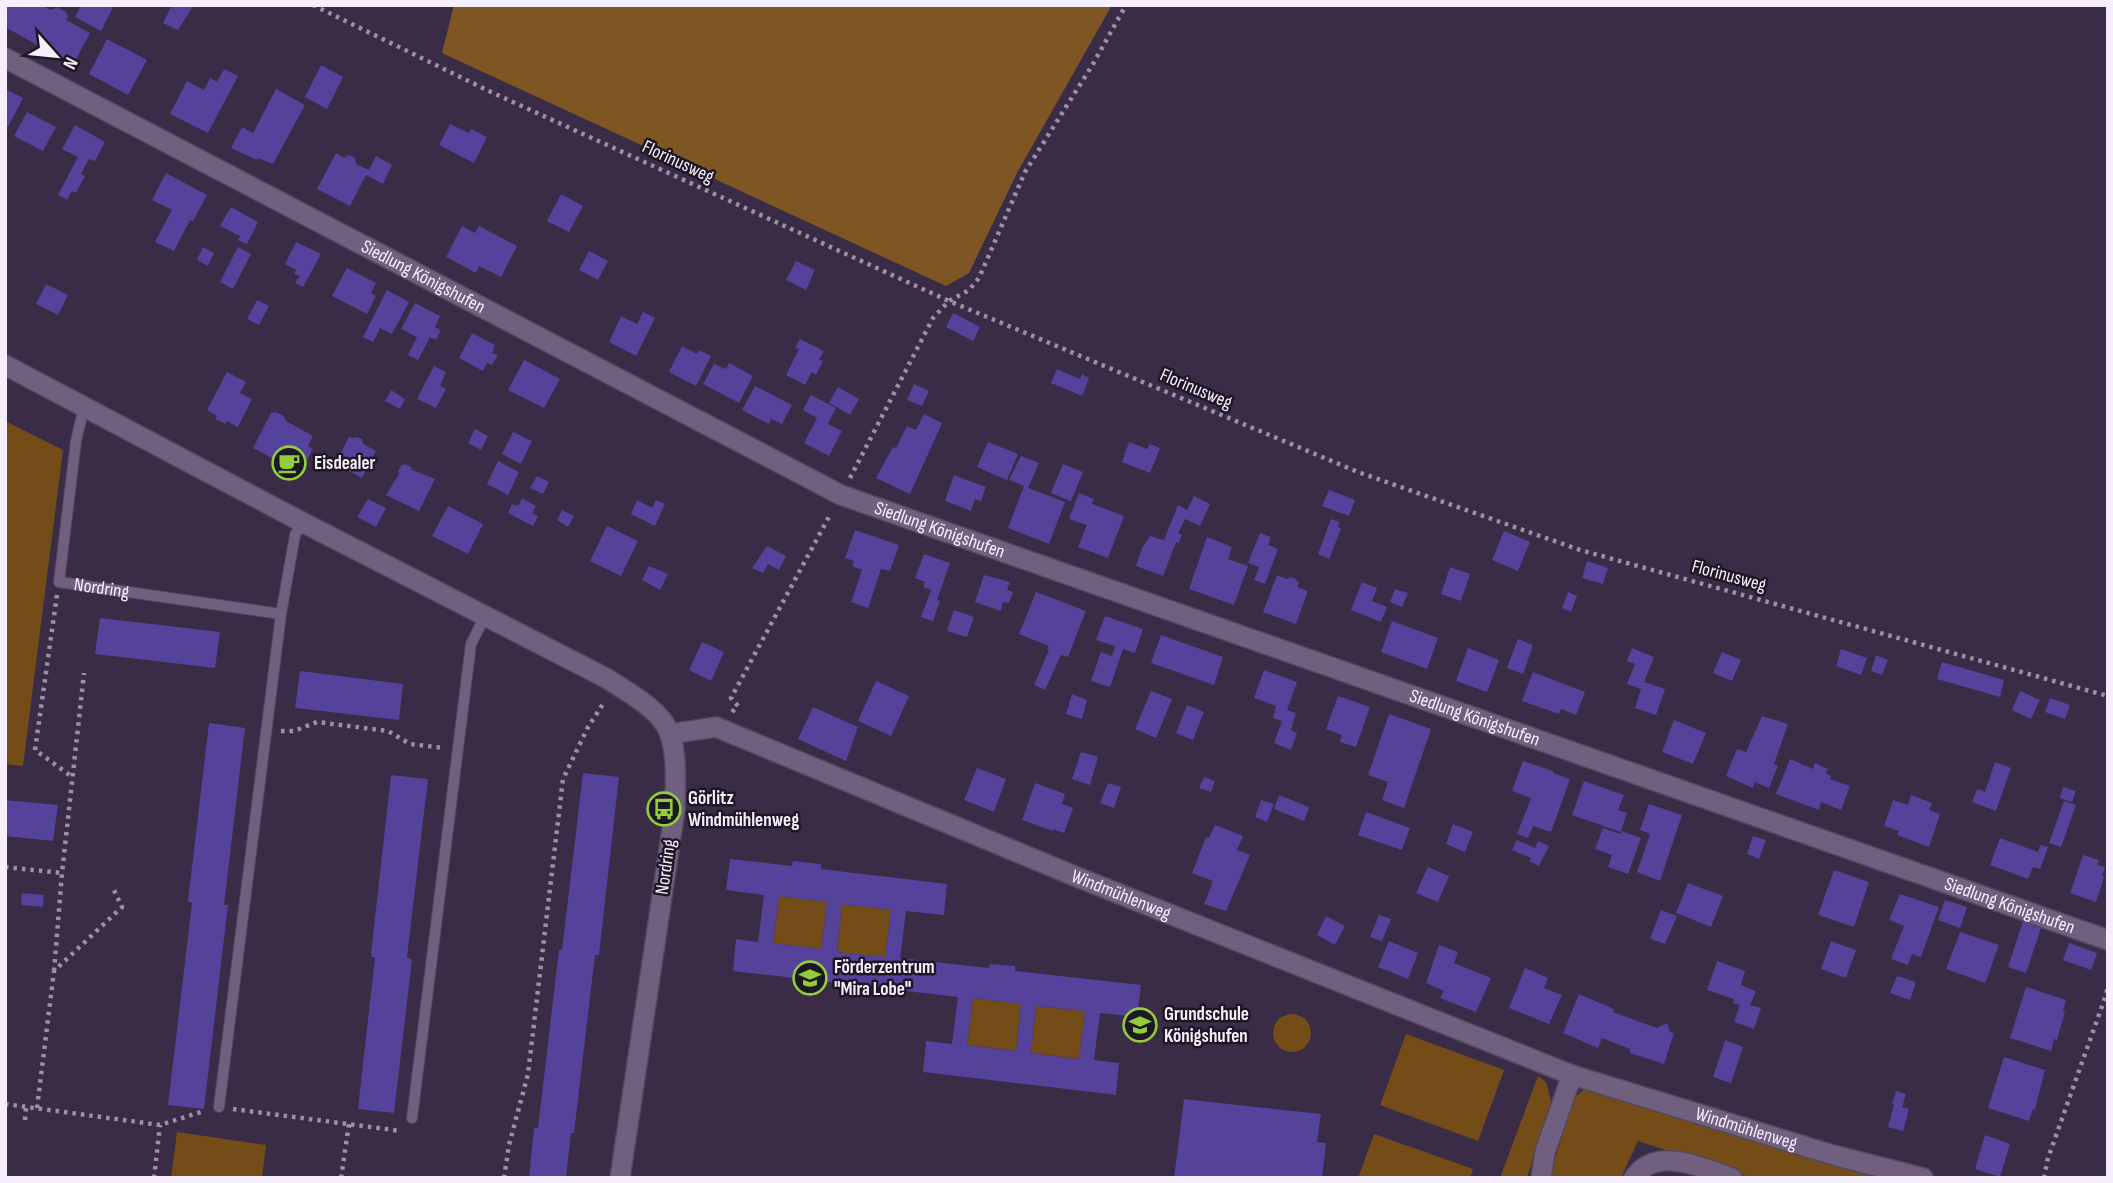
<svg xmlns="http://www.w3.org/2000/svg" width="2113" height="1183" viewBox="0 0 2113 1183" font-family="'Sofia Sans Condensed',sans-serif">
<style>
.green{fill:#744c17}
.forest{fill:#7e5624}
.building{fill:#54429b;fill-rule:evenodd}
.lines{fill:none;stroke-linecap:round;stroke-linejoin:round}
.lane-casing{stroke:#54485f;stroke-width:12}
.street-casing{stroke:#54485f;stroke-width:22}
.path{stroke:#9b90a5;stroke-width:4.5;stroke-dasharray:3.5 5;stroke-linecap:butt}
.lane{stroke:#705f7e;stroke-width:10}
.street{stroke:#705f7e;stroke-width:19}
.labels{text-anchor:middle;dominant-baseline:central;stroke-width:5;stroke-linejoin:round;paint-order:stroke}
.street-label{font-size:19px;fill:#f6eefd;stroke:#1e1724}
.poi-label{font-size:19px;font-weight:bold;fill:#f6eefd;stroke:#1e1724;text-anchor:start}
</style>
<rect width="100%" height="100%" fill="#3a2b47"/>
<path class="green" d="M5,421l58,29 -40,316 -18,-2z
M779,896l48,6 -6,47 -48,-6z
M842,904l49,6 -6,47 -48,-5z
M973,998l48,6 -5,47 -49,-6z
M1036,1006l49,5 -6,48 -48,-6z
M1273 1033a19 19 0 1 1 38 0a19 19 0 1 1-38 0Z
M1406,1034l98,36 -26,71 -98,-36z
M1538,1076l8,6 5,19 -24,77h-27z
M1587,1087l298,91h-133l-114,-37 -17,37h-72l25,-80z
M177,1132l89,13 -4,33h-91z
M1374,1134l99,35 -3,9h-112z"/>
<path class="forest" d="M454,5h658l-95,168 -48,100 -23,13 -504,-233z"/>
<path class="building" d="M5,5h36l10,5 6,-3 9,5 2,5 -2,3 24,13 -17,32 -68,-38z
M81,5h33l-13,26 -26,-14z
M172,5h22l-16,25 -15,-7z
M107,39l40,21 -19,35 -39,-21z
M321,65l22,12 -16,32 -22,-12z
M224,69l14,7 -30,57 -38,-19 17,-33 17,9 6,-12 7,4z
M5,89l18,9 -15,29 -3,-1z
M276,89l29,16 -32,59 -15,-6 -1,2 -26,-12 11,-21 11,6z
M27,112l29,15 -13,24 -29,-15z
M450,124l19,9 2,-4 16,8 -13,26 -35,-18z
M75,125l30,17 -10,19 -6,-2 -8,15 4,2 -9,17 -4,-2 -5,9 -9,-5 20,-38 -16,-8z
M336,153l8,5 5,-3 6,3 1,6 13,6 7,-14 16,9 -9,19 -17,-9 -16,31 -33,-17z
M166,173l41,22 -14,26 -3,-1 -16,31 -19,-9 17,-32 -20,-10z
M561,194l22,12 -14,26 -22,-11z
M231,207l27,15 -11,22 -9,-4 2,-4 -20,-10z
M462,226l13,7 4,-7 38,20 -16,31 -22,-11 -3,7 -30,-16z
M296,242l25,12 -18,33 -8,-4 5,-7 -6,-2 2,-4 -11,-6z
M203,247l11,6 -6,13 -11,-6z
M238,247l13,7 -18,35 -13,-7z
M589,251l19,10 -10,19 -19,-10z
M796,261l19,9 -9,20 -20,-10z
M347,268l29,15 -5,10 5,3 -9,18 -35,-18z
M46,284l22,11 -10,20 -22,-11z
M387,290l22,12 -17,32 -12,-6 -7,14 -10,-5z
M257,300l12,6 -10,19 -12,-6z
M415,303l25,13 -5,11 6,3 -5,10 -6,-3 -12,23 -10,-5 9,-18 -16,-8z
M643,312l12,6 -19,38 -27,-14 12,-26 16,8z
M953,313l27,14 -7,14 -27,-14z
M472,333l23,12 -3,8 6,2 -6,10 -5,-2 -4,8 -24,-13z
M800,339l24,12 -5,9 4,1 -7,14 -4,-3 -7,13 -19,-10 13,-26 -4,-1z
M682,346l15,8 2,-4 12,6 -15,30 -27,-14z
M524,360l36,19 -16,29 -36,-18z
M729,363l24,13 -14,27 -36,-19 11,-20 12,5z
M434,366l12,6 -6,14 6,3 -10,19 -19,-9z
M1057,369l23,10 2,-5 7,4 -7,18 -31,-13z
M227,372l19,10 -6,11 12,6 -14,28 -11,-6 -1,3 -11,-5 2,-3 -10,-6z
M914,384l15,7 -7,15 -15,-6z
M755,386l37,19 -10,19 -11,-5 -2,5 -27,-14z
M838,387l21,12 -9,16 -21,-12z
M391,390l14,9 -5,10 -15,-8z
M811,395l25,13 -8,16 14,7 -13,25 -25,-13 13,-25 -14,-8z
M276,412l8,4 2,5 27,15 -5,10 5,3 -13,24 -47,-25 18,-35z
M924,414l18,9 -32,71 -34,-16 17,-31 3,1 11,-22 9,4z
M475,429l13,7 -7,14 -13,-7z
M513,432l19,9 -11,23 -19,-10z
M349,437l4,1 4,-1 5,2 1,5 13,7 -14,27 -27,-14z
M988,442l30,12 -11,26 -30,-13z
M1129,442l18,7 3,-5 10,4 -10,25 -28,-11z
M1021,456l18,7 -11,25 37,14 -16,42 -41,-16 16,-42 -15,-6z
M498,461l21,11 -11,23 -21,-11z
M405,464l6,3 1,3 23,9 -16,32 -33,-16 13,-21 -1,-3 3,-5z
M1063,464l20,8 -12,29 -20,-8z
M954,475l32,12 -5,14 -6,-2 -4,12 -26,-10z
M537,476l12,6 -6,12 -13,-6z
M1329,490l26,10 -6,16 -27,-10z
M1079,493l15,6 -2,5 32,12 -16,42 -30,-11 9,-22 -18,-6z
M1194,496l16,8 -10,22 -15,-7 -7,14 4,2 -3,8 -3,-1 -13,34 -27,-10 6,-18 8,-12 14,4 14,-35 9,5z
M522,498l14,8 -4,7 6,3 -5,10 -25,-13 4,-9 6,2z
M368,499l18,9 -10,19 -19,-10z
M637,500l15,8 4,-8 9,4 -10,22 -24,-12z
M448,506l35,18 -15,30 -36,-18z
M562,510l12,6 -6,11 -11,-7z
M1331,519l8,3 -1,5 3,2 -12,30 -11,-5z
M607,526l31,15 -17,35 -31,-15z
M855,530l44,15 -9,26 -9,-2 -13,39 -17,-6 11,-32 -10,-4 2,-5 -9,-3z
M1504,531l26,11 -12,29 -26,-11z
M1260,533l11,4 -3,8 10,4 -13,35 -11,-4 5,-13 -11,-4z
M1207,537l25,10 -4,12 20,7 -14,39 -45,-16z
M767,546l19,10 -7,14 -11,-6 -5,9 -11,-5z
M924,554l26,9 -13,37 3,1 -7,20 -12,-4 10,-27 -8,-3 2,-5 -10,-4z
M1587,561l21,7 -5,16 -21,-6z
M649,566l19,8 -8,16 -18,-10z
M1450,567l20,7 -9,27 -20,-7z
M984,575l26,7 -3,8 6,2 -4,11 -6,-1 -2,9 -26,-9z
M1277,575l10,4 4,-2 5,2 3,4 -2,4 11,4 -12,33 -33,-12z
M1362,582l15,6 -5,13 15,6 -6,15 -30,-12z
M1395,589l13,4 -6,14 -12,-5z
M1036,592l50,19 -18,46 -7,-2 -16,35 -11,-5 15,-35 -2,-1 2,-3 -30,-12z
M1568,592l9,4 -6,16 -9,-4z
M954,610l20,7 -7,20 -20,-6z
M1105,616l38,13 -8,24 -12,-4 -13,38 -19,-6 10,-29 11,4 3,-10 -19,-6z
M100,618l120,14 -5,36 -120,-14z
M1392,621l46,17 -11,31 -46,-17z
M1161,635l62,22 -9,28 -63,-22z
M1518,639l15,6 -10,29 -16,-6z
M702,642l22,10 -13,29 -22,-11z
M1468,648l31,12 -12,32 -31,-11z
M1632,648l22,9 -10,25 21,7 -9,26 -21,-7 6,-19 -14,-5 8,-20 -8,-3z
M1841,649l26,9 -6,17 -25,-9z
M1722,652l19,8 -9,21 -19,-8z
M1876,655l12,5 -6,15 -11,-4z
M1942,662l62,18 -4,17 -63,-18z
M1264,670l33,12 -10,28 9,3 -5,17 6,3 -6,17 -17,-7 8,-22 -9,-3 3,-12 -22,-8z
M300,671l103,13 -4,36 -104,-12z
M1533,672l52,20 -9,23 -15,-6 -2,5 -37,-13z
M876,681l33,15 -18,40 -33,-15z
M1151,691l21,8 -16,39 -21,-9z
M2020,691l20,9 -9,19 -19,-9z
M1072,694l15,6 -5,19 -16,-5z
M1338,696l32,11 -14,40 -16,-5 2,-7 -16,-6z
M2050,698l20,7 -5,14 -20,-7z
M1187,705l17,7 -11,28 -17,-7z
M813,707l45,20 -12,34 -48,-22z
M1389,714l42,15 -27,79 -22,-8 6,-18 -20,-7z
M1762,716l26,8 -14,40 4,2 -9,22 -14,-6 -2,6 -27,-12 11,-27 9,3z
M1674,720l32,13 -13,31 -31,-12z
M209,723l36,5 -21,177h4l-24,204 -36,-4 24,-202 -4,-2z
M1081,752l17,5 -8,28 -18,-6z
M1790,759l23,10 2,-6 13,6 -2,4 5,3 -1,3 20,7 -9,24 -20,-8 -2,8 -43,-16z
M1523,761l30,10v2l17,6 -19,53 -18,-6 -5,12 -11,-4 14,-36 -19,-7z
M1995,762l16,6 -15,43 -24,-9 5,-13 8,3z
M977,768l29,11 -12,33 -30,-12z
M583,773l36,4 -20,178h-4l-21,178h-3l-5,45h-37l5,-50h4l21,-178h3z
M391,775l37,4 -21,178 5,3 -18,153 -36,-4 17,-152h-3l-1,-4z
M1204,777l11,4 -4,11 -12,-4z
M1584,781l40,14 -6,15 9,3 -6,18 20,7 -13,36 -20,-7 4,-12 -17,-6 8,-21 17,6 1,-2 -49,-17z
M1035,783l30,11 -3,10 11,4 -9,25 -11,-4v2l-31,-11z
M1108,783l13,4 -7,21 -14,-5z
M2063,787l13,4 -4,11 -12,-4z
M1279,795l30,12 -5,14 -30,-12z
M1911,795l21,8 -3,7 11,4 -11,33 -32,-12 2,-4 -15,-5 9,-26 15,5z
M5,800l53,5 -5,36 -48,-5z
M1261,800l13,4 -7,18 -12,-5z
M2064,801l12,4 -15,42 -12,-4z
M1649,804l33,11 -22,66 -23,-9 13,-38 -10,-4z
M1366,812l44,16 -8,22 -44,-15z
M1453,824l20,8 -8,20 -19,-8z
M1215,825l28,11 -6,14 13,5 -24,56 -22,-7 9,-23 -21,-8 14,-36 3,1z
M1753,836l13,4 -7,19 -12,-5z
M2000,838l38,14 2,-7 8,2 -8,22 -7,-2 -5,12 -38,-14z
M1517,840l18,8 3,-7 11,5 -10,20 -10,-5 2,-3 -19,-8z
M2083,855l16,5 -2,5 8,2 -3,9 2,1 -8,25 -26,-9z
M730,859l62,7 1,-5 28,3v5l126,15 -3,31 -38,-4 -6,47 89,10 1,-4 25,2v5l126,14 -4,32 -37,-4 -6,47 25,3 -3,32 -193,-23 3,-31 26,3 6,-47 -225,-26 3,-32 22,3 6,-47 -38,-5zM779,896l48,6 -6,47 -48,-6zM842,904l49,6 -6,47 -48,-5zM973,998l48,6 -5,47 -49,-6zM1036,1006l49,5 -6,48 -48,-6z
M1428,867l21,9 -11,26 -22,-9z
M1834,870l35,12 -15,45 -36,-12z
M1688,883l35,13 -12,31 -35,-14z
M22,893l22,2 -1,12 -22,-2z
M1900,894l39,13 -18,50 -9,-3 -4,11 -17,-6 13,-33 -15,-6z
M1945,900l22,7 -7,21 -22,-8z
M1661,910l16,6 -12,28 -15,-5z
M1379,915l12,4 -9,22 -12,-4z
M1326,916l19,10 -10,19 -18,-10z
M2023,921l18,7 -15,45 -18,-6z
M1960,932l39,13 -14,38 -39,-14z
M1389,941l29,12 -10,26 -30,-12z
M1831,941l25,9 -10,28 -25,-9z
M2069,943l28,10 -6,17 -28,-10z
M1439,945l19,7 -4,11 37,15 -15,34 -36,-14 4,-7 -18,-8z
M1717,961l28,10 -4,14 15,6 -6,14 11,3 -7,21 -20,-7 6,-17 -7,-2 1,-4 -27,-9z
M1525,968l23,10 -4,10 18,7 -13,29 -40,-16z
M1897,976l19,6 -6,18 -20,-7z
M2026,987l40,13 -3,11 2,1 -8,28 -3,-1 -3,12 -41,-13z
M1579,994l35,15 -1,3 27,10 17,6 10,-5 3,9 4,1 -10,31 -34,-11v-4l-28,-11 -4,10 -35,-15z
M1725,1040l18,7 -12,36 -18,-6z
M2004,1057l41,13 -10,39h-2l-4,12 -41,-13z
M1896,1091l10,3 -4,13 7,2 -6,22 -15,-4 6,-22 -2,-1z
M1184,1099l137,15 -4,28 9,1 -4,35h-148z
M1985,1135l25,9 -10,33 -25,-8z"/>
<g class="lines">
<defs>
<g id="lane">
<path id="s1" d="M84,407l-8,34 -17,141 222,32"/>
<path d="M219,1107l62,-493 14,-79 7,-13"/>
<path d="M412,1118l59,-474 14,-28"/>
</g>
<g id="street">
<path id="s2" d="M5,58l836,437 1267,445"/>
<path d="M5,365l297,157 304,156c20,13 54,31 63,54 9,23 6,53 6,77l-55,369"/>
<path id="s3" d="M670,734l46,-7 361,150 495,198 261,80 90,23"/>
<path d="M1541,1178l4,-26 27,-77"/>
<path d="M1634,1178c22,-33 69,-10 98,0"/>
</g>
</defs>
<use href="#lane" class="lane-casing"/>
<use href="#street" class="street-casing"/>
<path class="path" d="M313,5l178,87 458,209 409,171 222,78 528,146
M850,478l83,-160 16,-17 20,-11 10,-12 46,-106 68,-108 33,-59
M57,595l-22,155 36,26
M732,712l6,-6 -7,-8 100,-185
M281,731h13l23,-9 71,9 22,13 34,4
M5,867l57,6
M54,971l8,-98 22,-200
M5,1104l155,21 44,-14
M37,1108l17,-137 68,-64 -8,-17
M233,1109l168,22
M25,1120l1,-13
M154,1178l6,-53
M341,1178l8,-54
M504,1178l5,-33 19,-71 35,-295 25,-52 17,-26
M2044,1178l4,-20 58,-163 2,-11"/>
<use href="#lane" class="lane"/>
<use href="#street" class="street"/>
</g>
<defs>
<symbol id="cafe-ring" viewBox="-11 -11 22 22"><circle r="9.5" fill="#1e1724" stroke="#93cc3d" stroke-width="1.5"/><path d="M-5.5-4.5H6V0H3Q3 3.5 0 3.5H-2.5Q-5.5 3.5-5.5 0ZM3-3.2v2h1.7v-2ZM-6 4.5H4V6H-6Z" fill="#93cc3d"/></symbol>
<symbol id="bus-ring" viewBox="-11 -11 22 22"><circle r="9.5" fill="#1e1724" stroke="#93cc3d" stroke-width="1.5"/><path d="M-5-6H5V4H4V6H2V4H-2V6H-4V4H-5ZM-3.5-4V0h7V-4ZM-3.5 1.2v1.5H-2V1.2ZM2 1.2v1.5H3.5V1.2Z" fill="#93cc3d"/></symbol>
<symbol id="school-ring" viewBox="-11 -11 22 22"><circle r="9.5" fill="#1e1724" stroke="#93cc3d" stroke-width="1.5"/><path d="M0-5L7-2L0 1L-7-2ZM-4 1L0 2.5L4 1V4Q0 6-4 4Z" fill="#93cc3d"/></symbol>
</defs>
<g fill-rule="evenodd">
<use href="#cafe-ring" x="270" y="444" width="38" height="38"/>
<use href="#bus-ring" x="645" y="790" width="38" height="38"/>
<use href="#school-ring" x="791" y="959" width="38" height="38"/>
<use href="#school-ring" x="1121" y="1006" width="38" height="38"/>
</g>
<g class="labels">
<g class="street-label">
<text transform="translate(678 162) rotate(25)">Florinusweg</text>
<text stroke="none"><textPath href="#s2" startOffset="472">Siedlung Königshufen</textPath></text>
<text transform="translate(1196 389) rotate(23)">Florinusweg</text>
<text stroke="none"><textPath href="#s2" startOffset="1048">Siedlung Königshufen</textPath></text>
<text transform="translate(1729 576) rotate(15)">Florinusweg</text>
<text stroke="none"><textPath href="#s1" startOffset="220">Nordring</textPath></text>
<text stroke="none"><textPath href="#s2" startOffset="1615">Siedlung Königshufen</textPath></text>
<text transform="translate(666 867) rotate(-82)">Nordring</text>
<text stroke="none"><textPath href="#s3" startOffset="485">Windmühlenweg</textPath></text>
<text stroke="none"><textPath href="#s2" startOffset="2182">Siedlung Königshufen</textPath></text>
<text stroke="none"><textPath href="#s3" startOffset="1153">Windmühlenweg</textPath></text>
</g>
<g class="poi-label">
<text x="314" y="463">Eisdealer</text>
<text x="688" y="798">Görlitz<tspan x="688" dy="22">Windmühlenweg</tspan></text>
<text x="834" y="967">Förderzentrum<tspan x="834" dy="22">"Mira Lobe"</tspan></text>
<text x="1164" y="1014">Grundschule<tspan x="1164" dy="22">Königshufen</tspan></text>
</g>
</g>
<rect width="2113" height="1183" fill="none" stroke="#f6eefd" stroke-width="14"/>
<g transform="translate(56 56) rotate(117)" stroke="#1e1724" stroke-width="5" paint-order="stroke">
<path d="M0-5L12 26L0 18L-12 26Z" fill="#f6eefd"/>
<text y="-10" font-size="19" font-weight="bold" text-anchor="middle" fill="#f6eefd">N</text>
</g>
</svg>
